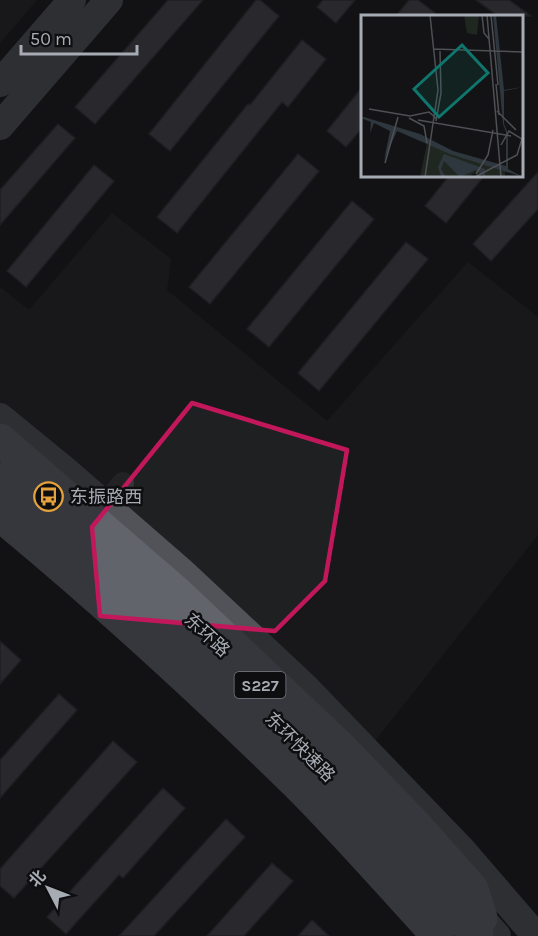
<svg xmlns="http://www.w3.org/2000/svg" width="538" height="936" viewBox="0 0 538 936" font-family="Karla,'Noto Sans SC',sans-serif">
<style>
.built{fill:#1f2022}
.building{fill:#45464a;stroke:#2d2e31;stroke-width:1.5}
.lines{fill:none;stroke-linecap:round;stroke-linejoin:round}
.minor{stroke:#353639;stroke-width:22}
.major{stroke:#515358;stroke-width:28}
.highway{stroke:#61646a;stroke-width:33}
.highway-bridge{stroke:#61646a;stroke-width:33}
.marked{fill:none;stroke:#c2185b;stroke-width:4.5;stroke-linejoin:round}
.labels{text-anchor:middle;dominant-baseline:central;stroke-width:5;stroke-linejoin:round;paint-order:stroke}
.shield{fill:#0e0e10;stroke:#787c83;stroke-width:1.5}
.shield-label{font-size:16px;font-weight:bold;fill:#a6abb4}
.poi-label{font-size:18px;fill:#a6abb4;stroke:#0e0e10;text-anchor:start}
.street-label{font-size:18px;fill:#a6abb4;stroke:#0e0e10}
.inset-road{fill:none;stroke:#4e5055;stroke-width:1.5}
.view{fill:#0f766e;fill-opacity:0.15;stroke:#0f766e;stroke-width:3}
.inset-edge{fill:none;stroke:#a6abb4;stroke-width:3}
</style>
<rect width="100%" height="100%" fill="#131315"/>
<path class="built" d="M0,0h37l-37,43z
M112,213l59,46 -4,31 160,131 141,-159 70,55v218l-164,207 -374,-335v-120l29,23z"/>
<path class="building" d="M168,0h35l-108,124 -20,-17z
M256,0h4l19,16 -109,135 -21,-17z
M323,0h32l-19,23 -19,-16z
M409,0h9l21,16h-43z
M476,0h33l22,16h-33z
M302,40l24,19 -38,48 -6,-5 -105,131 -20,-16 91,-113 2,1z
M363,86v41l-17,20 -19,-16z
M58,124l17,14 -75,87v-35z
M298,154l21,17 -109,133 -21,-17z
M94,165l20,16 -88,106 -19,-16z
M538,172v37l-47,52 -18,-17z
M449,176h35l-38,47 -21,-17z
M352,201l22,18 -105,128 -22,-18z
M406,242l22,17 -109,132 -21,-18z
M0,641l21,19 -21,24z
M59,694l18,16 -77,88v-38z
M113,741l24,21 -123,136 -14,-12v-17z
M163,788l22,20 -62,70 -4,-3 -53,59 -19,-17z
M226,819l19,18 -91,99h-35z
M272,863l21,18 -49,55h-37z
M312,920l17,16h-31z"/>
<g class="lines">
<path class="minor" d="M105,505l18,-22"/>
<path class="major" d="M0,83l72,-83
M0,126l109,-126
M0,417l66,54 115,100 124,116 158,164 73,85
M466,902l31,34"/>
<path class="highway" d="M0,479c169,141 335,289 477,457
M0,515c103,85 201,175 296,268 49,49 95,102 142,153
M417,827l55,62 9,29"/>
<path class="highway-bridge" d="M0,440l177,153 163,154 77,80"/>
</g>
<path d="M0 0H538V936H0ZM192,403l155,47 -22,131 -50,50 -175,-15 -8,-89z" fill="#131315" fill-opacity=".55" fill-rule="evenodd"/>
<path class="marked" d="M192,403l155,47 -22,131 -50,50 -175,-15 -8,-89z"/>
<defs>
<symbol id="bus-ring" viewBox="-11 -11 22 22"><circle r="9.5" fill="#0e0e10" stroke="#e4a13c" stroke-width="1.5"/><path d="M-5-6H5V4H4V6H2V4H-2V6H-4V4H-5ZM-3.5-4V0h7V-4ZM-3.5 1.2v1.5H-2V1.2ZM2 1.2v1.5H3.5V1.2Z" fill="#e4a13c"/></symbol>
</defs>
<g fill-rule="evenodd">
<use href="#bus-ring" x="32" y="480" width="33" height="33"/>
</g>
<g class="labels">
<rect class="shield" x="234.5" y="672" width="51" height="26" rx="4.5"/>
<g class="shield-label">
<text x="260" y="685">S227</text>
</g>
<g class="poi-label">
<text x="70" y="497">东振路西</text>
</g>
<g class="street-label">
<text transform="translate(207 635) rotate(43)">东环路</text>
<text transform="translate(300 747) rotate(45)">东环快速路</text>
</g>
</g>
<g transform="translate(361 15)">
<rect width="162" height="162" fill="#131315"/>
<path d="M103,0h15l-2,20 -10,-2zM66,128l78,28v6h-26l-3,-5 -8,5h-48z" fill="#202720"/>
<path d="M132,0h3l8,75 19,-3 -19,4v33l4,9v36l15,8 -73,-23 -53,-23 -13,29 6,-29 -16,-8 -4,10 1,-11 -10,-4 3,-1 56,17 33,17 53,15v-34l-3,-8zM83,139l41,15v8l-9,-7 -16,7 -16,-16 -3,8 5,8h-5l-3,-10z" fill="#2e373d"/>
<path class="inset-road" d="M121,0l2,18 5,6M126,0l14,162M130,0l7,70M72,34l90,3M135,69l3,31M8,94l41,7 19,-4 8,7M136,96l19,19M48,103l15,8 3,17M57,105l93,16M75,106l5,-28 -1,-42M24,148l13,-46M115,159l12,-19 5,-25M64,162l13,-87 -8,-75M114,162l42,-22 5,-16 -13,-8 -8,14"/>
<path class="view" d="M101,30l26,28 -49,44 -25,-28z"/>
<rect width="162" height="162" class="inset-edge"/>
</g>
<g transform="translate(48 888) rotate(312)" stroke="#0e0e10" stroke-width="4.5" paint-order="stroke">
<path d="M0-4.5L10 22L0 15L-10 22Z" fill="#a6abb4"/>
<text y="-9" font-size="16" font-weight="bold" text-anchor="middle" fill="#a6abb4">北</text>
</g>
<path d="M21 45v9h116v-9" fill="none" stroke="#a6abb4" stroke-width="3"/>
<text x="30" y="45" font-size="18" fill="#a6abb4" stroke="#0e0e10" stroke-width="4.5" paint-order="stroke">50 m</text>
</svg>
